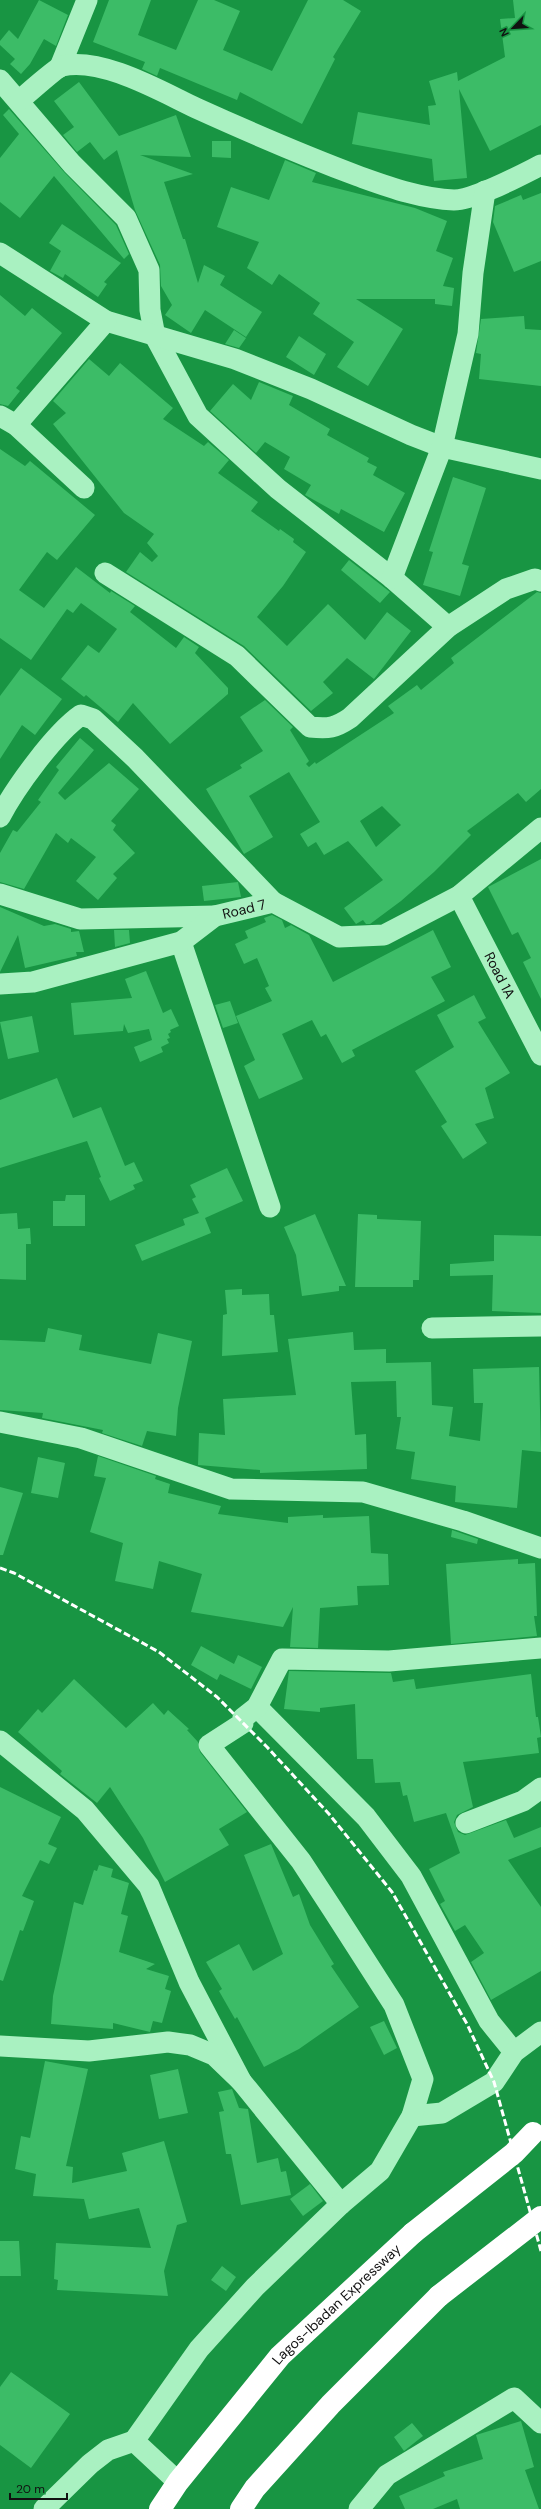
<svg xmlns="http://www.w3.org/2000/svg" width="541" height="2509" viewBox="0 0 541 2509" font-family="'DM Sans',sans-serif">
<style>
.building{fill:#3cbc67;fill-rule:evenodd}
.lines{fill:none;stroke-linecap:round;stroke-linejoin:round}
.minor{stroke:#a9f1c1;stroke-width:21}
.highway{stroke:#fff;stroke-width:22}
.rail{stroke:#fff;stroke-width:3;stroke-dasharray:7 3;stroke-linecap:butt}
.highway-bridge{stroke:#fff;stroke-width:22}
.labels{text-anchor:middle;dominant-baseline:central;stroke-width:3.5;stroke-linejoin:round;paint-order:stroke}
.street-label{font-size:14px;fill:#111;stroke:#189543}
</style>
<rect width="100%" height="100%" fill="#189543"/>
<path class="building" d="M39,0l29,15 -12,31 -12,-7 -14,25 -9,10 -11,-10 5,-5 -15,-14v-4l9,-11 9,9z
M109,0h42l-13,35 38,15 22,-50h16l26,11 -17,39 49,21 36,-71h35l18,11 -28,46 2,2 -33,65 -62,-32 -3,8 -77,-32 -3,8 -15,-7 3,-7 -52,-20z
M513,0h28v125l-51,26 -31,-62 8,89 -33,3 -2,-22 -80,-15 6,-32 72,13 -2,-19 8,-1 -7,-24 28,-9 1,9 47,-24 -5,-38 15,-1z
M79,82l40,54 57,-21 15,42 -51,-2 53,19 -29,8 19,57h2l13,44 6,-18 21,11 -5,9 42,27 -16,25 -41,-27 -14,23 -26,-18 7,-10 -11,-19 -1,-21 -25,-55 -18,-60 -13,10 -14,-18 -13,10 -14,-17 11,-8 -20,-26z
M9,109l55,63 52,53 13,29 -5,5 -70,-83 -34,42 -20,-16v-44l19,-24 -16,-19z
M212,141h19v17l-19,-1z
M285,160l31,13 -4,9 103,26 32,13 -11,30 17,7 -10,28 11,2 -2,18 -17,-2v-5h-79l47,30 -35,57 -31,-19 17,-25 -41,-28 7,-11 -41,-29 -7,11 -25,-17 12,-26 -42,-15 14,-40 38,13z
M541,193v68l-27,11 -21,-50 2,-16 26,-11 2,5z
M62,224l59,39 -17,19 3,2 -9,13 -33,-23 -2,4 -13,-7 11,-20 -12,-8z
M0,295l25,21 7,-8 30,25 -46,55 4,3 -12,15 -8,-2z
M524,316l1,13 16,1v56l-62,-7 2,-25 -5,-1 5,-34z
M234,330l12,8 -7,10 -14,-4z
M299,336l27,18 -12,21 -28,-18z
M89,359l20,17 11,-13 53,45 -10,11 41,27 4,-4 21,18 -11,13 40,29 -7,9 28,20 1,-2 14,10 -1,3 13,10 -23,34 -26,31 30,29 41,-42 37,36 22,-28 24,19 -37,48 -27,-21 -24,24 10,11 -22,18 -67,-65 -118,-74 14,-20 12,10 6,-6 -11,-13 7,-9 -30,-21 -71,-89 13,-11 -13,-12z
M259,382l34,14 -4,9 41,24 -3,6 42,23 -2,4 10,5 -4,8 32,18 -21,39 -43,-23 -2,5 -34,-19 6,-10 -27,-16 6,-12 -25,-15 -9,11 -46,-42 23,-27 18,16z
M0,449l25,17 5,-5 65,54 -38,45 -10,-8 -28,38 25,18 32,-41 34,26 1,-2 24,15 -5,6 46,36 8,-11 15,10 -4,6 33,35v6l-58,50 -37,-41 -15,19 -32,-27 -2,2 -23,-18 27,-34 11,8 18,-24 -36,-26 -8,10 -6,-4 -36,51 -31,-22z
M453,477l33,11 -24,76 7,2 -9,30 -37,-11 10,-33 -4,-1z
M349,560l41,32 -10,11 -39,-33z
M537,592l4,1v196l-15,13 -8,-9 -51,38 4,4 -37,37 -33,29 -31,23h-4l-3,-4 -7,4 -12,-16 39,-28 -35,-39 -24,14 -8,-13 -8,5 -8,-13 20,-12 -31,-50 -40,24 24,41 -29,17 -38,-65 36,-21 -2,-3 23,-14 -23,-34 25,-17 28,27 -3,3 19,31 -3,3 3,3 6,-5 1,2 78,-51 -6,-7 29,-21 4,5 33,-27 -3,-5zM382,806l19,19 -25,22 -16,-26z
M21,668l41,31 -27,36 -13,-10 -22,34v-63z
M80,738l14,12 -36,43 7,7 44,-37 30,26 -28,32 5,4 -3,5 22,23 -22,21 4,4 -19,22 -22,-19 20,-24 -25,-19 -3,5 -12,-10 -32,56 -24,-7v-29l13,-23 4,2 24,-30 -3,-2 21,-30 -3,-3z
M541,859v140l-18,-37 8,-4 -13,-26 -6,3 -24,-48z
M238,882l3,15 -37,4 -2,-15z
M0,907l44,19 11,-2 16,5v3l8,-1 5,21h-8l1,4 -52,12 -7,-33 -18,37z
M272,915l10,5 3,8 6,-3 18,10 24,47 100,-52 18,37 -20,10 14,24 -93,49 3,6 -13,7 -16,-29 -5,3 -9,-17 -30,14 21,45 -44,20 -15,-33 11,-6 -19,-44 36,-15 -7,-13 4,-2 -12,-28 -13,6 -9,-20 13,-6 -3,-7 21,-9 -2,-4z
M114,930h15l1,13 -15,4z
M146,971l17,42 8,-4 8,17 -9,4 1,2 -3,2 2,4 -3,1 2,4 -8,4 2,5 -23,10 -6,-15 18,-7 -3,-11 -21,4 -4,-9 -1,7 -49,4 -3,-32 61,-5 -7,-19z
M474,995l12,23 -8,4 32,51 -25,15 9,30 -19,6 12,19 -24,16 -22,-33 6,-4 -32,-51 39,-24 -17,-32z
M230,1001l8,22 -15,5 -8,-23z
M32,1016l7,36 -31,7 -8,-37z
M57,1078l16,40 28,-11 24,59 9,-4 9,19 -10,4 2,4 -25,12 -11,-23 2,-1 -14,-36 -87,27v-68z
M227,1168l16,33 -38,17 6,15 -69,28 -7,-16 50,-20 -2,-6 16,-6 -7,-14 4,-2 -6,-12z
M66,1195h19v31h-32v-25h12z
M17,1213l1,16 12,-1 1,16h-5v36l-26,-1v-65z
M315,1214l31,72h-7v5l-37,5 -6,-41 -12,-28z
M358,1214l19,1v4l44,2 -2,59h-6v7h-58z
M494,1235l47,1v77l-49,-2 1,-36 -43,1v-12l44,-3z
M242,1289v6l27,-1 1,21h4l4,37 -56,4 1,-41 4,-1 -2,-24z
M48,1328l34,7 -3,15 72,14 7,-31 34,8 -14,67 -2,28 -29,-5 -5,15 -40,-13 1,-3 -61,-12 1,-5 -43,-3v-70l45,2z
M353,1332l1,18 32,-1v14l45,-1 1,43 21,2 -4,29 31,5 3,-38h-9l-1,-34 66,-2 2,85 -19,-2 -5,58 -62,-6 1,-16 -45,-7 4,-27 -19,-3 5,-32h-4l-1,-36 -45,1 4,53 11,-1 1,35 -107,4v-3l-62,-5 1,-32 26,2 -2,-36 73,-4 -8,-56z
M98,1456l58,20 -1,3 15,5 -2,9 53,13 -3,8 70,9v-6l35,-2v3l46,-2 2,37 17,1 1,31 -32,1 1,19 -38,3 -2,40 -28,-1 3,-40 -10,20 -92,-15 11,-38 -43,-13 -6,28 -38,-8 8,-38 -33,-11 16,-54 -12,-2z
M38,1457l27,6 -7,35 -27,-5z
M0,1487l23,6 -20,62h-3z
M452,1530l26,9 -1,5 -26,-7z
M518,1559v5l17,-1 2,53h-3l3,20 -86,8 -5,-80z
M201,1646l33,18 4,-9 24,12 -11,22 -31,-15 -3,6 -26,-15z
M289,1671l102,2 2,9 21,-3 2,10 115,-15 5,43h2l3,20 -4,1 2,15 -76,9 10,45 -16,8 -3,7 4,10 7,3 41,-15 8,18 27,-11v20l-33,13 33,47v64l-50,29 -20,-38 13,-9 -19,-28 -10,6 -15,-27 5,-3 -16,-32 31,-16 -14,-40 -32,9 -7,-27 -4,1 -3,-14 -25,1 -2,-24h-16l-2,-55 -35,4v4l-36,-3z
M74,1679l52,49 27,-25 11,12 4,-5 21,19 -2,1 11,12 2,10 47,60 -28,17 10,16 -64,37 -22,-44 -33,-51 -13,16 -37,-29 2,-3 -44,-39 20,-23 4,4z
M0,1787l61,30 -13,27 9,4 -8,16 -9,-4 -18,36 12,5 -11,30 -3,-1 -17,51 -3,-1z
M271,1844l22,53 6,-3 11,31 24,39 -3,2 28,41 -60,42 -35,18 -27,-50 -2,2 -16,-28 3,-2 -16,-27 33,-18 14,27 30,-17 -39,-99z
M99,1865l14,4 -2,8 18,6 -8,31 7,2 -9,36 36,12 -9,5 23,7 -4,13 6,2 -9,32 -9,-2 -3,11 -37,-9v6l-62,-5 2,-28 21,-94 9,3 11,-35 3,1z
M384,2021l13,27 -13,7 -14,-28z
M45,2061l43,8 -22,97 7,1 -1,16 55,-12 -5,-18 42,-12 23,81 -10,3 -13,46 4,25 -111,-6 1,-10 -4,-1 2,-36 95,5 -12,-40 -50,11 -5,-20 -51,-3 3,-22 -21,-5 6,-33 9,2z
M178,2069l10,44 -29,6 -9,-44z
M232,2089l7,19 9,1 9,54 21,-5 3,14 5,-1 5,24 -50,10 -10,-51h-5l-7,-42 5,-1 -6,-19z
M310,2184l13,17 -20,15 -13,-17z
M0,2241h19l2,35h-21z
M222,2266l14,11 -10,14 -15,-11z
M11,2372l59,42 -39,54 -31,-23v-58z
M521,2421l13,46 -9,3 14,39h-79l-3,-10 -24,10h-28l-6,-13 46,-20 -2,-4 40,-13 -7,-24z
M412,2423l11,13 -19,15 -10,-14z"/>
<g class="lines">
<g class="minor">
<path d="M60,67l27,-67"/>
<path d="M0,80l72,84 54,54 23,52 1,40 5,26 43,80 80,73 114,89 56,49"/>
<path d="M20,100c7,-6 36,-32 42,-34 40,-9 98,25 134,42 53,24 106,47 162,68 31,11 63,23 96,24 21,0 67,-25 87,-35"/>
<path d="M0,253l106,68 129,38 76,30 100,46 31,12 99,22"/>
<path d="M0,416l16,9 68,63"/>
<path d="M16,425l90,-104"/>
<path d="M105,573l132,83 73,71c19,2 25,1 40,-9l98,-91 58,-38 29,-10 6,2"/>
<path d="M392,578l50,-131 26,-113 5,-61 12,-82"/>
<path d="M0,817c15,-29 55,-84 81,-102l12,4 42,39 138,144"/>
<path d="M0,894l80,25 135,-3"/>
<path id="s1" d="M459,896l82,159"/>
<path d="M181,942l89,265"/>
<path id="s2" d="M0,984l33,-2 148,-40 34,-26 58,-14 66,35 45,-2 75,-39 82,-68"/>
<path d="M432,1328l109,-2"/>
<path d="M0,1422l81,16 150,51 132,3 100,29 78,27"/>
<path d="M257,1707l109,110 45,59 78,145 25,31"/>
<path d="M0,1741l85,69 64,76 40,96 52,99"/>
<path d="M466,1823l57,-22 18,-13"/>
<path d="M0,2046l89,5 79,-9 22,3 24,10 27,26 100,123"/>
<path d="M412,2116l30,-3 52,-31 20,-30 27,-20"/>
<path d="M178,2482l-44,-41 65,-92 56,-62 86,-83 39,-33 32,-55 11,-37 -29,-74 -61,-95 -32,-49 -92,-116 34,-22v-5l14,-11 25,-48 107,2 152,-13"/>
<path d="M44,2509l46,-45 18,-14 26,-9"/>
<path d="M359,2509l28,-34 127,-77 27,25"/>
</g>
<g class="highway">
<path id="s3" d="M160,2509l18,-27 102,-126 133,-123"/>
<path d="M241,2509l14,-21 75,-83 109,-109"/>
</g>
<path class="rail" d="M0,1568l14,5 145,79 58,45 50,50 62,67 63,78 75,132 27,58 47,169"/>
<path class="highway-bridge" d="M413,2233l101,-80 19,-20
M439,2296l102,-79"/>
</g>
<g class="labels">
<g class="street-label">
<text stroke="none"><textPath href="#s2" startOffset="259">Road 7</textPath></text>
<text stroke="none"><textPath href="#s1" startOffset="89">Road 1A</textPath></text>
<text stroke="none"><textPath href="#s3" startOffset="271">Lagos-Ibadan Expressway</textPath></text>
</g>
</g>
<g transform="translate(513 28) rotate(245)" stroke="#189543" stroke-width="3" paint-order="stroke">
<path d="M0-3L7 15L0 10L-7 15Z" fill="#111111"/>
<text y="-6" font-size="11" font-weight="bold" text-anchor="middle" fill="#111111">N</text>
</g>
<path d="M10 2493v6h57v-6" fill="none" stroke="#111111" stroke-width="2"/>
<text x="16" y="2493" font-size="12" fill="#111111" stroke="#189543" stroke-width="3" paint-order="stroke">20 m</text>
</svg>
